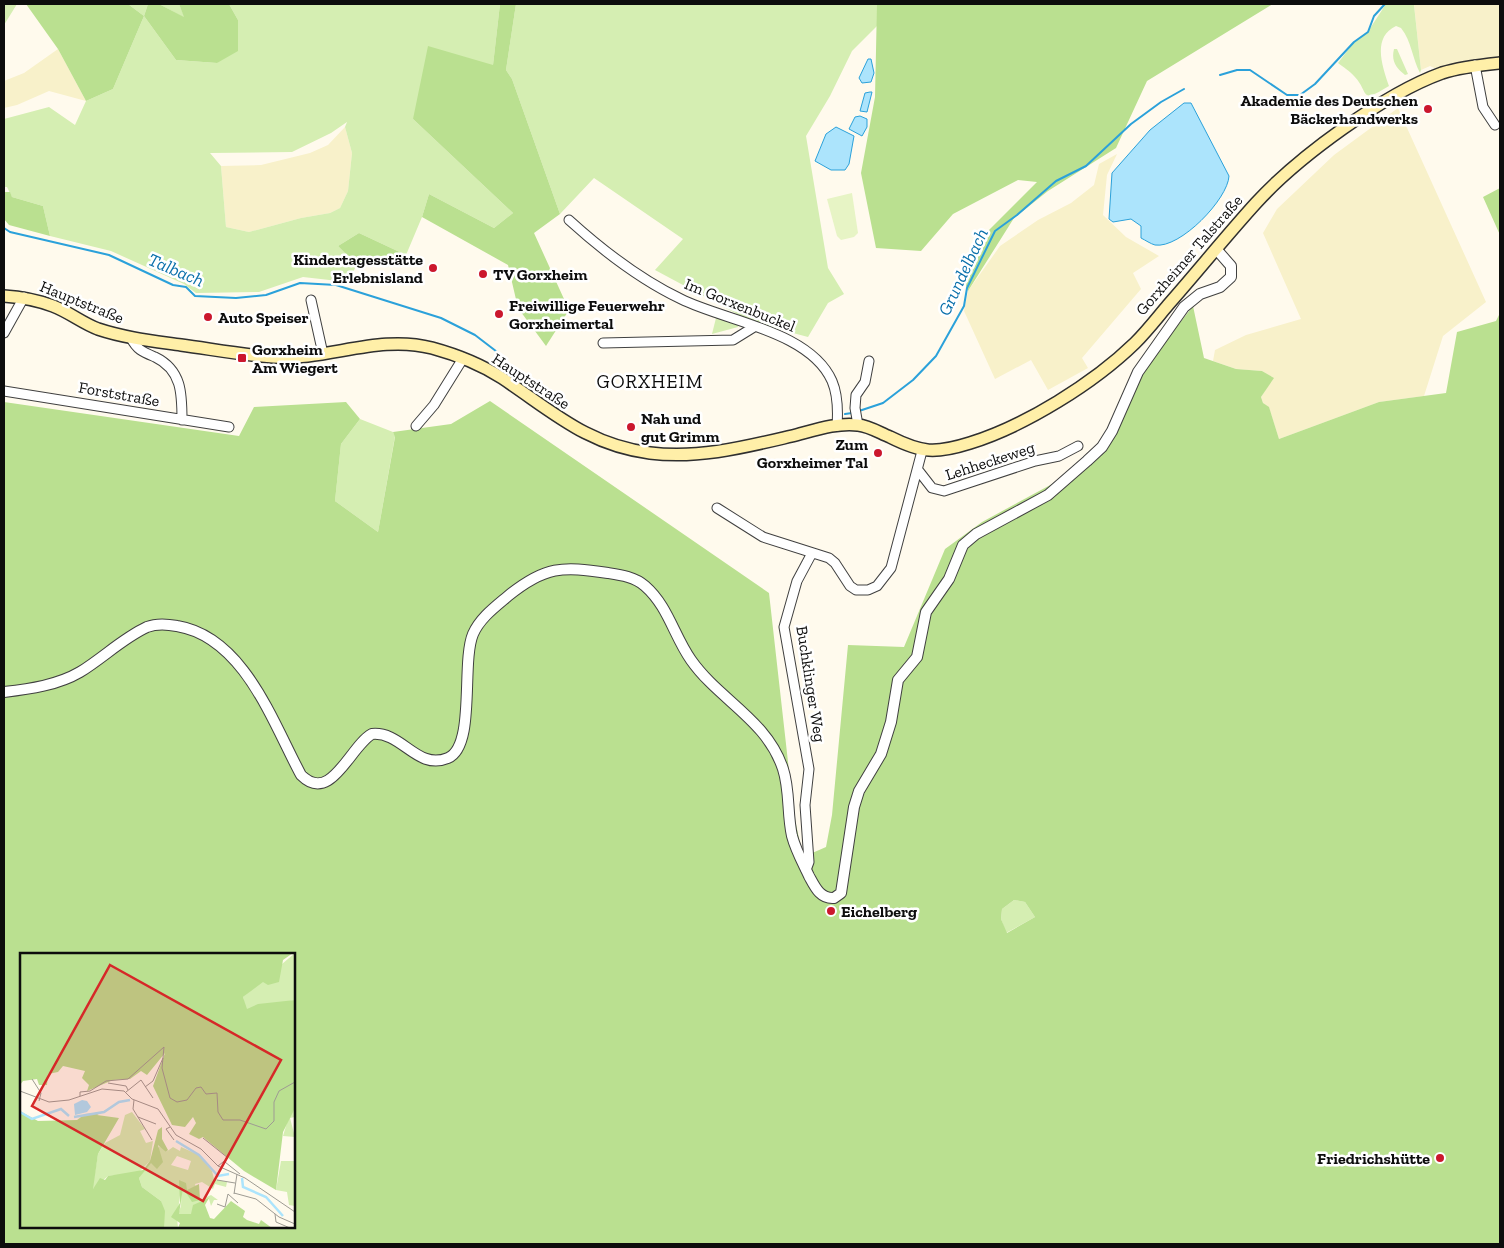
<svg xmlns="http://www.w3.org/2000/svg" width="1504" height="1248" viewBox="0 0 1504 1248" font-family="'Zilla Slab',serif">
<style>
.farmland{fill:#f8f1ca}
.green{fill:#d5eeb2;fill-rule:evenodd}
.forest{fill:#bae090;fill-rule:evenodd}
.pitch{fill:#e7f4c5}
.water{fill:#ace4fc;stroke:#2ba1da}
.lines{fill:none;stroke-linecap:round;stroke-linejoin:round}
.stream{stroke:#2ba1da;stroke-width:2}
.minor-casing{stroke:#404040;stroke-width:11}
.tertiary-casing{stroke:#404040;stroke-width:12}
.secondary-casing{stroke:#2f2f2f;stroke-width:14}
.minor{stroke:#fff;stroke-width:9}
.tertiary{stroke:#fff;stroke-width:10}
.secondary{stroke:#ffefa8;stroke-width:11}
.poi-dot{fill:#cb172d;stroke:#fff;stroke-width:2}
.labels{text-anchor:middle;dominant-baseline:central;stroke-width:5;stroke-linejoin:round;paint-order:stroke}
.poi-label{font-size:16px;font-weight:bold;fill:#0d0d0d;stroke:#fff;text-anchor:start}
.street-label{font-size:16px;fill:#0d0d0d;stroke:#fff}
.water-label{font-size:18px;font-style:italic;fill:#0a70ab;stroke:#fff}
.quarter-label{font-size:19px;letter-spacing:1px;fill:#0d0d0d;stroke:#fff}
.inset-river{fill:none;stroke:#ace4fc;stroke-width:2.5}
.inset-road{fill:none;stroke:#9e9b93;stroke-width:1}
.view{fill:#d62828;fill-opacity:0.15;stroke:#d62828;stroke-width:2.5}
.inset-edge{fill:none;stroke:#0d0d0d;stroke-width:2.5}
</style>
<rect width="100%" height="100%" fill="#fffaed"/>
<path class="farmland" d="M1414,4h86v54l-31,2 -33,9 -6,-3 -9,4z
M58,49l28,52 -37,-10 -32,14 -13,3v-27l20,-8z
M1398,108l88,194 -43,34 -19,60 -45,6 -100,37 -10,-31 -6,-5 -2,-6 12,-19 -11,-7 -26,-2 -23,-8 2,-11 31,-15 55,-16 -38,-86 14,-24 57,-54z
M345,127l7,26 -4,38 -8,17 -10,5 -29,5 -52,14 -23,-5 -5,-61 40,-1 49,-12 18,-8z
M1117,154l-10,21 -4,40 23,22 33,19 -26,17 8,16 -59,69 6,10 -40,22 -17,-30 -36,19 -31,-68 4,-20 32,-45 38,-26 33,-17 23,-18 5,-21z"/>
<path class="green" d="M4,4h13l-13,21z
M128,4h20l-4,12 32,44 41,3 21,-43 -9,-16h271l-7,61 -80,54 100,94 -19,15 -65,-34 -7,23 -16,38 -47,-22 -21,13 19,19 -10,17 -44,-5 -44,15 -63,1 -12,-9 -73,-33 -61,-15 -7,-30 -31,-9 -5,-10h-3v-68l45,-12 26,18 11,-24 27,-12 31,-73zM347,122l-2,5 7,26 -4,38 -8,17 -10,5 -29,5 -52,14 -23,-5 -5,-61 -11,-13 82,-1 39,-19z
M159,4h20l6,14z
M516,4h361l1,21 -26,26 -22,45 -24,40 22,132 16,26 -16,9 -20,34 -56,-15 -97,-52 28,-31 -89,-61 -34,36 -48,-135 -6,-9z
M1386,4l28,1 7,65 -1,3c-8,-15 -8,-31 -19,-45l-5,-2c-24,11 -14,40 -7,60 -31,19 -19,6 -35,-10 -4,-5 -11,-9 -16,-13l16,-21 13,-9z
M1394,49h3l11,25 -3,1c-9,-7 -14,-14 -11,-26z
M717,314l20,9 1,4 -26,7z
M360,419l33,13 2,4 -17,96 -43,-31 6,-57z
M1014,900l11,2 10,15 -29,16 -5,-14 1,-10z"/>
<path class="forest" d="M26,4h102l16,12 4,-12h11l25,13 -5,-13h50l9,16v31l-21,12 -41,-3 -32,-44 -31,73 -27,12 -28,-52z
M500,4h16l-10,66 6,9 48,135 -26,19 35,77 -23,36 -28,-38 -10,-43 -86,-48 7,-23 65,34 19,-15 -100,-94 15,-73 65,19z
M877,4h396l-126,77 -31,67 -68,43 -34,27 -46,73 -4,-10 21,-47 52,-52 -19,-2 -65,34 -32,37 -45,-3 -15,-75 14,-76z
M1500,188v47l-17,-38z
M4,192h6l2,5 31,9 7,30 -41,-11 -5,-6z
M359,233l47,22 -5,12 -44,-2 -19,-19z
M1193,306l11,52 32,11 26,2 12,7 -13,19 2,6 6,4 10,32 100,-37 67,-9 11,-61 39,-11 4,-8v931h-1496v-842l235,34 15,-29 92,-5 14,17 -19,25 -6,57 43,31 17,-95 -2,-5 58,-8 39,-23 279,192 25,222 9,42 23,-10 6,-32 16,-170 56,2 41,-98 37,-27 72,-39 29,-23 17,-19 43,-71zM1014,900l11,2 10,15 -28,16 -6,-14 1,-10zM21,954h273v273h-273z"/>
<path class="pitch" d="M852,193l6,40 -4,4 -13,3 -4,-4 -10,-37z"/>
<path class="water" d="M868,59h3l3,14 -3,9 -9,1 -3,-5z
M870,92h2l-5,20 -7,-1 5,-18z
M1184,103h7l38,73c-1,23 -49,73 -74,69 -4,-1 -10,-5 -14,-7v-12l-10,-7 -18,3 -4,-3 3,-46 38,-43z
M860,116l7,3v8l-5,9 -13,-7 6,-12z
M836,127l18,9 -5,28 -4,6h-14l-16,-9 11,-27z"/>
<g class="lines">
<path class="stream" d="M1220,75l17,-5h13l37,25h13l15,-11 39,-42 14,-10 6,-16 11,-12
M4,228l6,4 99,23 64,30 13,2 9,9 41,2 30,-3 34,-12 36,2 105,33 34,17 30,23
M859,411l24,-8 30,-23 23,-24 28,-50 3,-18 28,-57 22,-16 39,-34 30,-15 45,-42 30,-22 23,-13
M845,414l7,-1"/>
<defs>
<path id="minor" d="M1475,65l8,42 12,18
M569,220c32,29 72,60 112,79 44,22 129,32 151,82 6,14 6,31 5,45
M311,300l12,54
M4,333l20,-36
M131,338c6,12 12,14 24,19 27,13 27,37 27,63
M603,343l130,-3 21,-13
M4,391l225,36
M858,425l-3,-17 1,-13 9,-13 4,-21
M416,426l18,-21 28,-45
M918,470l14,18 12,3 91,-30 24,-5 19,-10
M717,508l46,29 66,21 6,5 15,23 6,4h12l9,-4 14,-18 31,-117
M806,870l3,-8 -4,-57 4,-36 -25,-142 13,-46 15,-28"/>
<path id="tertiary" d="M4,692c26,-3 54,-7 76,-20 23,-14 43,-34 67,-45 10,-4 20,-3 30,-1 67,11 96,97 124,149 30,30 49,-29 71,-41 30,-3 45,37 76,24 28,-12 13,-95 25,-124 7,-16 22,-27 35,-38 37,-30 54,-30 100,-23 13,2 27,4 37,13 23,20 29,50 46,74 28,40 76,60 92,109 7,21 4,45 9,67 4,15 11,27 17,40 6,11 11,23 25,22l7,-5 13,-86 5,-16 22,-37 10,-32 7,-42 19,-23 9,-45 23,-33 14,-34 13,-11 72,-39 39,-34 15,-14 10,-16 26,-59 46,-65 16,-13 20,-7 11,-10v-11l-14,-16"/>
<path id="secondary" d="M4,296c16,1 33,4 49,10 16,6 29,17 45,23 27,9 55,12 83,16 30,4 61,10 92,12 54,4 105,-23 159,-9 22,6 50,17 70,30 50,33 85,67 148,75 49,6 95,-6 142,-17 20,-5 45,-14 66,-11 11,1 22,8 32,12 32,16 45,17 80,6 55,-17 124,-60 165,-100 12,-12 22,-25 33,-38 30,-34 58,-69 88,-102 42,-46 128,-109 186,-130 19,-6 39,-8 58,-10"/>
</defs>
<use href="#minor" class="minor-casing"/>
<use href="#tertiary" class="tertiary-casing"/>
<use href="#secondary" class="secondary-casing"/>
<use href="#minor" class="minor"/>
<use href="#tertiary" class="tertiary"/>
<use href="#secondary" class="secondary"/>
</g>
<g class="poi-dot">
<circle cx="1428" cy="109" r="5"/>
<circle cx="433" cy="268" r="5"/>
<circle cx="483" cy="274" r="5"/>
<circle cx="499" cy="314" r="5"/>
<circle cx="208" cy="317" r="5"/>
<rect x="237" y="353" width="10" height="10" rx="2.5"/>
<circle cx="631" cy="427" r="5"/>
<circle cx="878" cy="453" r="5"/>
<circle cx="831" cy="911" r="5"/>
<circle cx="1440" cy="1158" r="5"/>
</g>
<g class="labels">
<g class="poi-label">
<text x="1418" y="100" text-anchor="end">Akademie des Deutschen<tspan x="1418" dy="18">Bäckerhandwerks</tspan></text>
<text x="423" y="259" text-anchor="end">Kindertagesstätte<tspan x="423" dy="18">Erlebnisland</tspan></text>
<text x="493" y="274">TV Gorxheim</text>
<text x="509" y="305">Freiwillige Feuerwehr<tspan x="509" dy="18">Gorxheimertal</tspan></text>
<text x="218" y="317">Auto Speiser</text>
<text x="252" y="349">Gorxheim<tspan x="252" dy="18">Am Wiegert</tspan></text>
<text x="641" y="418">Nah und<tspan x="641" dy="18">gut Grimm</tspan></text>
<text x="868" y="444" text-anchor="end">Zum<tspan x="868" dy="18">Gorxheimer Tal</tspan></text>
<text x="841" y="911">Eichelberg</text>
<text x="1430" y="1158" text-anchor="end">Friedrichshütte</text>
</g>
<g class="street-label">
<text transform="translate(1189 255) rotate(-49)">Gorxheimer Talstraße</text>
<text transform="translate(82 302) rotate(22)">Hauptstraße</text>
<text transform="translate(740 305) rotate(22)">Im Gorxenbuckel</text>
<text transform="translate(531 381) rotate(33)">Hauptstraße</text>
<text transform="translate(119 394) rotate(10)">Forststraße</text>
<text transform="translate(990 461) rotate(-18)">Lehheckeweg</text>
<text transform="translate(811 684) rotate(81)">Buchklinger Weg</text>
</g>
<g class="water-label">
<text transform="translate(176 270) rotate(23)">Talbach</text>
<text transform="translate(963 272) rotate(-65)">Grundelbach</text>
</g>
<g class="quarter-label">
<text x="650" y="381">GORXHEIM</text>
</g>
</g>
<g transform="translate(20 953)">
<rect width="275" height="275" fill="#fffaed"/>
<path d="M275,0v47l-49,10 -3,-13zM275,155v9l-5,1 5,19 -12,-1 6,-20zM112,159l13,17 -5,2 6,12 7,-2 -3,20 -12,12 -30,3 -16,14 6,-36 7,-11 15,-8 5,-20zM141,191l5,8 7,-5 7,4 1,-4 18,8 13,16 2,8 13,3 -1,5 -11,-3 -2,5 -11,-7 -7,2 5,16 11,-5 7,5h-4l-3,6 -2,-7 -10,4 -7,11h-14l3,-8 1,-26 -5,38 1,10h-14l-3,-27 -19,-14 -3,-9zM157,203l14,5 -3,9 -17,-5zM261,208h14v45l-6,-1 -2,-13 -11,-2z" fill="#d5eeb2" fill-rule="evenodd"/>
<path d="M0,0h273l-10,7 -4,22 -11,3 -5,-3 -20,15 4,12 11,-5 37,-4v108l-12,24 -7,58 -32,-19 -41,-34 -4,2 -10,-5 7,-11 -3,-6 -8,10 -13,-2 -19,-39 12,-33 -18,22 -6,-4 -11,8 -17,1 -26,11 2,-6 -7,-7 3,-7 -22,-5 -5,6 -10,2 -1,11h-8l-2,-6 -14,2 -3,4zM91,154l-14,8 22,3 -21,36 -5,35 7,-11 5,2 3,-4 35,-6 7,-9 8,-31 4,-3v12l6,11 -2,2 -8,-7 5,17 -6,7 -6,-6 -12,15 3,9 19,14 4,10 -1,17h-144v-117l18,10 39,-1 8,-6 16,-1zM159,227l7,3 1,7 12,-6 1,16 -8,2 -9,-14 -4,26h12l2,-9 16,-7 -4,7 5,13 4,1 17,-18 14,10 -2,6 4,3 12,4 2,-4 11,8h-94l2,-5 -9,-6 9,-14z" fill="#bae090"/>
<path d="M62,147l5,1 4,6 -4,5 -12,3 -1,-11z" fill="#ace4fc"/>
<path class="inset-river" d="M0,159l12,7 29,-10 8,7M54,164l30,-5 15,-10 11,-2M156,188l23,14 19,21 11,-2M222,225l1,9 23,10 17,19"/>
<path class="inset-road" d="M12,126l9,14 -2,8M88,130l18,3 2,4M125,134l8,-6 10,-23M0,138l29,11 20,-2 33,-11 22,2 8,8 26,10 18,26 25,14 17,17 27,12 50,34M106,139l15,-12 12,18M60,143v-4l10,-1 16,-10 22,-2 36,-32 -2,21 8,30 7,4 10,-2 9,-12 5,-1 5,7 11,-1 1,19 5,8h17l26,9 8,-8v-19l5,-11 16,-9M114,147l-1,9 19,31M118,164l18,7M150,174l-4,2 8,11M183,185l25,20 -10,8M205,209l15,12M197,227l18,3M214,240l22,6 23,18 16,7M214,241l3,-20M197,251l8,3 3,-13 10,9M255,261l1,8 14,6"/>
<path class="view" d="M90,12l171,95 -78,141 -171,-95z"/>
<rect width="275" height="275" class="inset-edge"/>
</g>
<rect width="1504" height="1248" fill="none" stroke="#0d0d0d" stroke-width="10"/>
</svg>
